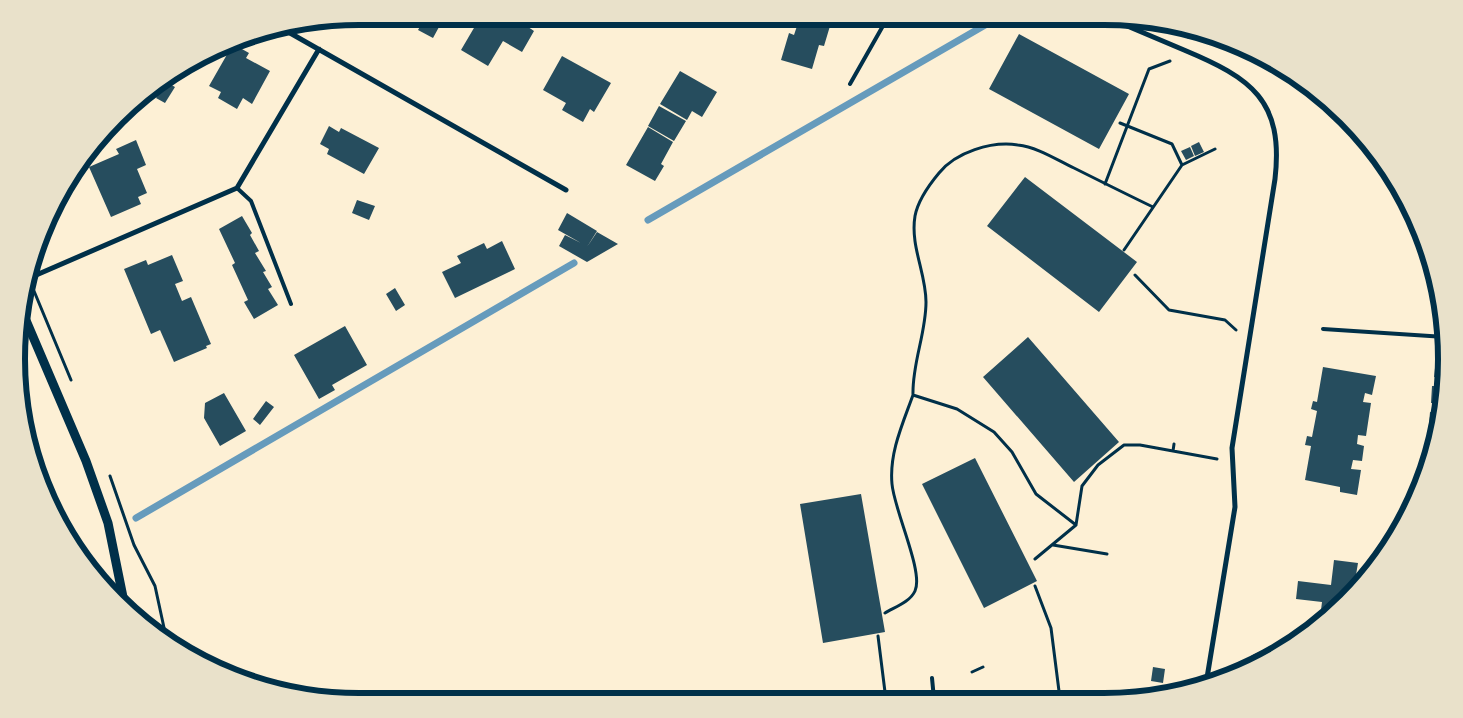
<svg xmlns="http://www.w3.org/2000/svg" width="1463" height="718" viewBox="0 0 1463 718" font-family="Ubuntu,sans-serif">
<style>
.lines{fill:none;stroke-linecap:round;stroke-linejoin:round}
.stream{stroke:#669bbc;stroke-width:7}
.building{fill:#264d5e}
.path{stroke:#003049;stroke-width:3}
.service{stroke:#003049;stroke-width:4}
.minor{stroke:#003049;stroke-width:5}
.tertiary{stroke:#003049;stroke-width:9}
.rim{fill:none;stroke:#003049;stroke-width:6}
</style>
<rect width="100%" height="100%" fill="#fdf0d5"/>
<g class="lines">
<path class="stream" d="M648,220l351,-203
M136,518l438,-255
M79,548h2"/>
</g>
<path class="building" d="M426,16h19l-12,22 -15,-8z
M481,16h31l22,15 -12,21 -19,-11 -15,25 -27,-16z
M800,17h38l-3,10 -5,-1 -6,20 -5,-1 -7,24 -31,-9 8,-27 5,2z
M1019,34l110,60 -30,55 -110,-60z
M233,44l16,9 -3,5 24,13 -18,33 -9,-6 -6,11 -19,-11 3,-6 -12,-6z
M562,56l49,27 -17,29 -4,-3 -7,13 -21,-12 4,-7 -23,-13z
M680,71l37,21 -15,25 -10,-6 -5,9 -27,-16z
M166,82l9,5 -10,16 -9,-5z
M659,106l27,15 -12,20 -26,-15z
M329,126l10,6 2,-4 38,20 -15,26 -37,-20 2,-5 -9,-5z
M648,127l25,15 -12,22 3,2 -9,15 -29,-16z
M136,140l10,25 -9,4 10,24 -9,4 3,7 -30,13 -22,-50 30,-13 -3,-5z
M1199,142l5,10 -9,4 -4,-10z
M1190,147l4,9 -8,4 -5,-9z
M1025,177l112,85 -38,50 -112,-86z
M357,200l18,6 -6,14 -17,-7z
M567,213l30,18 -10,16 10,-15 21,12 -31,18 -28,-16 6,-11 16,8 -23,-13z
M242,216l10,17 -2,2 9,16 -4,2 11,18 -3,1 9,15 -4,2 10,16 -24,14 -10,-17 4,-2 -16,-35 3,-2 -16,-34z
M502,241l13,28 -60,29 -13,-26 19,-9 -4,-7 27,-13 3,6z
M172,255l11,26 -8,3 7,17 9,-4 20,47 -5,2 1,2 -33,14 -14,-32 -9,4 -27,-65 22,-9 2,5z
M395,288l10,17 -9,6 -10,-17z
M345,326l22,39 -35,20 3,5 -16,9 -25,-44z
M1028,337l91,105 -45,40 -91,-105z
M1436,359l9,1 1,21 -11,66h-8l3,-35 9,1 1,-9 -9,-1 1,-17h9v-8l-7,-1z
M1323,367l53,9 -4,19 -7,-2 -2,9 8,1 -5,33 -8,-1 -1,9 7,2 -2,15 -9,-1 -2,9 10,1 -4,25 -17,-3v-5l-35,-7 6,-34 -6,-1 2,-9 5,1 5,-26 -6,-2 2,-8 4,1z
M224,393l22,38 -26,15 -16,-28 1,-15z
M266,401l8,6 -14,18 -7,-6z
M975,458l62,123 -53,27 -62,-124z
M861,494l24,138 -62,11 -23,-139z
M1334,560l24,3 -3,18 7,1v3l-29,27 -12,-2 1,-8 -26,-3 2,-18 33,4z
M1153,667l12,2 -2,14 -12,-2z"/>
<g class="lines">
<path class="path" d="M1188,37l4,-9
M1120,123l52,21 10,21 -58,85
M1182,165l33,-16
M1105,184l44,-115 21,-8
M1135,275l34,35 56,10 11,10
M34,291l37,89
M1173,451l1,-7
M110,476l24,69 21,41 11,51
M1076,525l-40,-31 -24,-42 -18,-20 -37,-23 -44,-14c-1,-32 13,-61 13,-93 0,-29 -16,-56 -11,-86 3,-16 14,-31 24,-43 17,-21 52,-32 79,-28 19,2 39,15 56,23 26,13 52,26 79,39
M1053,545l54,9
M1035,559l41,-34 6,-39 16,-21 26,-20h16l77,14
M1035,586l16,42 9,71
M885,613c10,-6 25,-11 30,-22 9,-19 -21,-81 -23,-107 -3,-31 11,-61 21,-89
M878,636l8,64
M972,672l11,-5"/>
<path class="service" d="M850,84l38,-67
M237,188l14,13 40,103
M1323,329l122,8
M1253,657l28,-13h8
M932,678l2,21"/>
<path class="minor" d="M1106,17c26,11 52,22 78,33 67,28 100,50 91,129l-43,269 3,59 -29,177
M283,29l283,161
M27,279l210,-91 82,-139"/>
<path class="tertiary" d="M22,311l64,150 22,62 17,84"/>
</g>
<path d="M0 0H1463V718H0ZM359 25H1104A334 334 0 0 1 1438 359V359A334 334 0 0 1 1104 693H359A334 334 0 0 1 25 359V359A334 334 0 0 1 359 25Z" fill="#e9e1ca" fill-rule="evenodd"/>
<path class="rim" d="M359 25H1104A334 334 0 0 1 1438 359V359A334 334 0 0 1 1104 693H359A334 334 0 0 1 25 359V359A334 334 0 0 1 359 25Z"/>
</svg>
